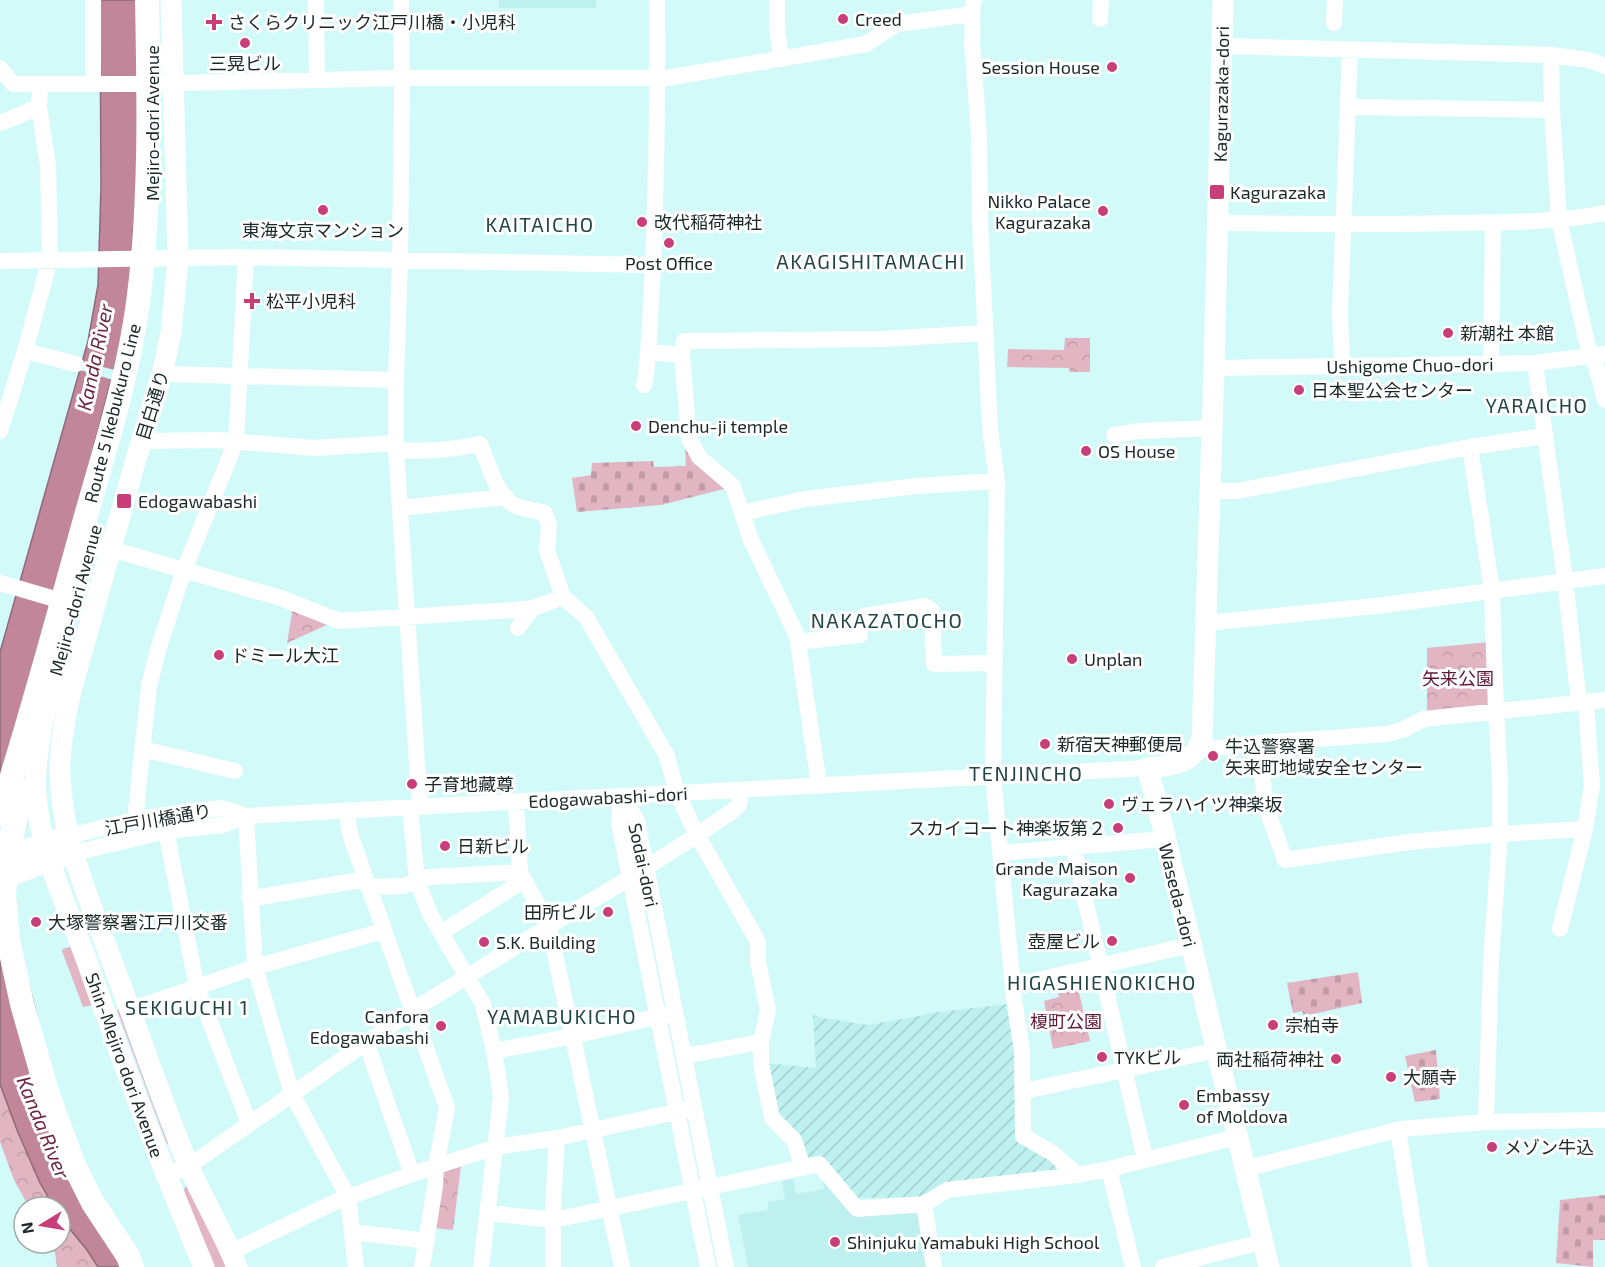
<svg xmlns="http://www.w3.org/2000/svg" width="1605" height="1267" viewBox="0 0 1605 1267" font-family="'Exo 2','Noto Sans JP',sans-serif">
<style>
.built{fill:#bef0ef}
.industrial{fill:url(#industrial-furrows)}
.grass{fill:#e2b5c3}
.forest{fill:url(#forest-crowns)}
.cemetery{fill:url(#cemetery-stones)}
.water{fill:#c18699;stroke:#8f6a77;stroke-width:1.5}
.pier{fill:#d2faf9}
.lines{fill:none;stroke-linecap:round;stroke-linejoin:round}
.minor{stroke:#fff;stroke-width:16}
.major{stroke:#fff;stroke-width:21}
.highway{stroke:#fff;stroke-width:24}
.poi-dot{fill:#c83e79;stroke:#fff;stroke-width:2}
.labels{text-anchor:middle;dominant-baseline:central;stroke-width:6;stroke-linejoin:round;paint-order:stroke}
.poi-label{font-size:18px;fill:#1a2828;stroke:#fff;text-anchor:start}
.street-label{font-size:18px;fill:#1a2828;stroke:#fff}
.park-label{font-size:18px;fill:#5e1736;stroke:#fff}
.neighbourhood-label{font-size:20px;letter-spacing:1.5px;fill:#224545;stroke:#fff}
.water-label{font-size:20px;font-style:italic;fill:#6c2441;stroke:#fff}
</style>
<defs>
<pattern id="industrial-furrows" width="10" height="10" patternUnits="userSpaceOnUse" patternTransform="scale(1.5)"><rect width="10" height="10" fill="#bef0ef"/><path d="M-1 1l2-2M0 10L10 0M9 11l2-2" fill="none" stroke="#a3cecd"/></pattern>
<pattern id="forest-crowns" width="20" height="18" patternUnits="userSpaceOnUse" patternTransform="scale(1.5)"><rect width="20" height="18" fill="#e2b5c3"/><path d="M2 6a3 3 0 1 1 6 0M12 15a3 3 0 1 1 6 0" fill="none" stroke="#c19ca8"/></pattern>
<pattern id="cemetery-stones" width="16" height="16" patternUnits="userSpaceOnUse" patternTransform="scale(1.5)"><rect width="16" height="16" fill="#e2b5c3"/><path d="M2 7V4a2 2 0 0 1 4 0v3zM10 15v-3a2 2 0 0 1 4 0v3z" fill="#c19ca8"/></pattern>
</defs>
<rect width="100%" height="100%" fill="#d2faf9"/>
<path class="built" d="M499,0h97v8h-97z
M793,1179l3,15 28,-5 -1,-7h3l32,35 62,-8 10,58h-182l-10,-52 30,-5v-8l17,-3 -3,-18z"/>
<path class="industrial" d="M1010,1004l9,64v73l37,21v8l-133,27 -66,1 -32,-39 -16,-2 -35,-49 -10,-45 52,5 -3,-53 10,3 45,7 57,-10 4,-2z"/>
<path class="grass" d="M72,946l21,59 -10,2 -21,-56 1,-2z
M121,1008l50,134 -4,2 -50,-134z
M186,1186h2l39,81h-14l-30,-76z"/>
<path class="forest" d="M1065,338h25v34h-20l-1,-4 -62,-1 1,-18 56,1z
M293,607l36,17 -42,19z
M1490,642v67l-63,5v-66z
M1076,979l14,62 -37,8 -9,-48 15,-4 -3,-13z
M0,1084c16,42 32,84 54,123h-25l-15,-27 -14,-38z
M461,1166l-8,64 -19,-2 7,-52 4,-5z
M60,1217l27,33 11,17h-41l-2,-14 -6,-10h11z"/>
<path class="cemetery" d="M689,449l35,40 -63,16 -84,7 -5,-34 19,-3 1,-12 61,-2 1,6 32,-1 -1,-16z
M1358,972l4,31 -58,13 -2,-5 -9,2 -6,-30z
M1436,1050l4,49 -25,3 -10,-46z
M1605,1195v45h-12v27l-37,-4 4,-63z"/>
<path class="water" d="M100,0h39l1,144 -14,179 -126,484v-155l88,-311 10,-56 3,-98z
M0,899l18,42 50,198 71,128h-41l-11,-17 -27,-33v-10h-6l-14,-24 -23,-53 -17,-46z"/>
<path class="pier" d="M82,362l33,8 -2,10 -33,-10z"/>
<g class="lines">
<path class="minor" d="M93,0v84
M316,0l1,80
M401,0l1,91 -2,169 -4,120v70l24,357
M657,0c1,118 -1,235 -9,352l34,3 7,83 10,19 34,29 18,54 46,96 22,149
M777,0v28l4,29
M974,0c-4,13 0,28 -2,42l7,93 1,84 10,210 7,52 -4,295 21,223 8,52 1,85 31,18 23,21
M1100,19l1,-19
M1334,23l1,-23
M1223,46l328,9 38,5 16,6
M1551,55l1,55 7,110 29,127 8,19 9,34
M0,68l13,16h128l262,-6h264l199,-34 31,-20 75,-10
M1349,107l203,3
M0,123l39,-16
M1218,223c78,1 155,2 233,0 51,-1 103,0 154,-10
M0,261l235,-4 419,8
M25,351l51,13
M682,355l2,-14 197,-2 105,-6
M1535,363l30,217 14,123
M1491,364l2,-141
M1342,367l-2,-55 10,-261
M1214,368l321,-5 70,-9
M162,374l234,6
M644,385l2,-9 2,-24
M0,431l25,-80 25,-92 -2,-93 -9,-59 1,-23
M1114,435l26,-4 72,-3
M141,441l77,-1 96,8 82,-5
M1470,447l22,143 4,122 4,67v55l-9,126 -5,162
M1210,491h27l233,-44 74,-11
M400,508l106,-11
M742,513l63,-14 111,-13 81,-5
M90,543l191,55 58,23 176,-11 18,-2 30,-11
M0,583l72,21
M1207,623l177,-18 221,-29
M518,628l15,-20
M798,642l62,-7 -1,-13 5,-6 61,-10 7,5 2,53 60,-1
M1258,743l8,64 19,53 124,-18 91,-8 85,-5
M1200,747l10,2 48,-6 128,-9 16,-4 22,-11 181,-19
M142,749l93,22
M742,790l-3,15 -8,7 -34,23 61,107v20l10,48 -7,32v22l11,54 22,22 9,28
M622,796l15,25 89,446
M622,796l-3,27 89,444
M516,802l4,70 29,54 73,341
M410,808l7,73 14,35 52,88 11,47 7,46 -20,170
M346,811l5,26 96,271 -11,58 -1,20 -13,81
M246,816l9,151 37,127 56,103 8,70
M138,819l-2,-9 13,-124 9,-36 26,-80 52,-129 10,-184
M166,831l31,157 52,135
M69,836l69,-17 58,-8 26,-3 24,8
M1073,847l72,312
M74,853l92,-22 57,-6 23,-9 901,-48
M1001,853l151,-13
M368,887l36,-1 24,-9 92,-5
M249,897h11l106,-18
M1560,929l25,-100 7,-43 -6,-84
M441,933l83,-53
M1013,986l164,-38
M130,1010l125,-43 128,-36
M366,1042l46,132
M494,1051l79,-15 96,-22
M684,1056l77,-14
M1024,1091l179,-38
M1398,1130l22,137
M1109,1169l24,98
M1245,1169l156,-40 85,-7 119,-2
M166,1176l23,-10 224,-156 136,-84 81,-48 67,-43 -20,-42 -10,-37 -81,-139 -23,-20 -16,-47 2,-25 -4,-12c-10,-3 -25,-4 -33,-9 -17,-12 -24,-42 -32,-60 -29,6 -54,8 -84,6
M924,1204l10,63
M488,1213l66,7 265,-56 38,45 67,-5 23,-14 130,-15 32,-6 116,-29
M352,1232l75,9
M231,1252l104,-50 77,-28 84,-27 61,-9 137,-30
M553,1267v-61l4,-68
M1163,1267l86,-22"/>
<path class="major" d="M171,0l7,258 -7,75 -9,41 -26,85 -65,232c-7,33 -14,66 -10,99 5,58 29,112 49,166 26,69 50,140 78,209 15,34 35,67 49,102
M63,643c-13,49 -30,101 -27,152 3,52 31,112 49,161 37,105 76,209 119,311
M1147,768c22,-2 47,-4 55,-28l12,-372 9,-368
M1147,768l8,27 114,472
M0,858l59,-19
M0,879l64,-23"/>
<path class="highway" d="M21,790l-12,59 -5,45 4,45 14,65 26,91 25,68 20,40 35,53 4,11
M0,814c31,-96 57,-194 84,-291 20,-72 44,-145 54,-220 13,-100 11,-202 9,-303"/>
</g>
<g class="poi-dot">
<circle cx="843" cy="19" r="6"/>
<path d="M211 13h6v6h6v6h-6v6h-6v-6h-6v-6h6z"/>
<circle cx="245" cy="43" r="6"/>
<circle cx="1112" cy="67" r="6"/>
<rect x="1209" y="184" width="16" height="16" rx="3"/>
<circle cx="323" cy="210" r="6"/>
<circle cx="1103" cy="211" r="6"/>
<circle cx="642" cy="222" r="6"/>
<circle cx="669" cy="243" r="6"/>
<path d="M249 292h6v6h6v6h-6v6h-6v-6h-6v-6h6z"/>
<circle cx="1448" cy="333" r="6"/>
<circle cx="1299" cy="390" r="6"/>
<circle cx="636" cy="426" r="6"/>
<circle cx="1086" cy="451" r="6"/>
<rect x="116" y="493" width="16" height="16" rx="3"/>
<circle cx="219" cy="655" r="6"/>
<circle cx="1072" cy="659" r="6"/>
<circle cx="1045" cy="744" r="6"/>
<circle cx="1213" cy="756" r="6"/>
<circle cx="412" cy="784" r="6"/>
<circle cx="1109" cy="804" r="6"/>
<circle cx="1118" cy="828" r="6"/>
<circle cx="445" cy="846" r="6"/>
<circle cx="1130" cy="878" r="6"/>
<circle cx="608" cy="912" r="6"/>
<circle cx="36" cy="922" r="6"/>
<circle cx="1112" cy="941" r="6"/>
<circle cx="484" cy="942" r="6"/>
<circle cx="1273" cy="1025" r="6"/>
<circle cx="441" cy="1026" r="6"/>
<circle cx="1102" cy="1057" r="6"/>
<circle cx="1336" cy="1059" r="6"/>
<circle cx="1391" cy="1077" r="6"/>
<circle cx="1184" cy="1105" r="6"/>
<circle cx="1492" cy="1147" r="6"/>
<circle cx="835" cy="1242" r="6"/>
</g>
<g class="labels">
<g class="poi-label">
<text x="855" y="19">Creed</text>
<text x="228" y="22">さくらクリニック江戸川橋・小児科</text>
<text x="245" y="63" text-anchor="middle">三晃ビル</text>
<text x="1100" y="67" text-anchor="end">Session House</text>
<text x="1230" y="192">Kagurazaka</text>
<text x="1091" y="201" text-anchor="end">Nikko Palace<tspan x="1091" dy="21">Kagurazaka</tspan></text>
<text x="654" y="222">改代稲荷神社</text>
<text x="323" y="230" text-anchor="middle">東海文京マンション</text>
<text x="669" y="263" text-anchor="middle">Post Office</text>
<text x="266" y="301">松平小児科</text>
<text x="1460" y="333">新潮社 本館</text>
<text x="1311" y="390">日本聖公会センター</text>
<text x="648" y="426">Denchu-ji temple</text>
<text x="1098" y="451">OS House</text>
<text x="138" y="501">Edogawabashi</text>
<text x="231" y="655">ドミール大江</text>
<text x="1084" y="659">Unplan</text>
<text x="1057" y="744">新宿天神郵便局</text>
<text x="1225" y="746">牛込警察署<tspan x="1225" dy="21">矢来町地域安全センター</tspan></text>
<text x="424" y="784">子育地藏尊</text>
<text x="1121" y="804">ヴェラハイツ神楽坂</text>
<text x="1106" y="828" text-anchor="end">スカイコート神楽坂第２</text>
<text x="457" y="846">日新ビル</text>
<text x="1118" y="868" text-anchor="end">Grande Maison<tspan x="1118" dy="21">Kagurazaka</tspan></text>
<text x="596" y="912" text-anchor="end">田所ビル</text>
<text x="48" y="922">大塚警察署江戸川交番</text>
<text x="1100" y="941" text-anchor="end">壺屋ビル</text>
<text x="496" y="942">S.K. Building</text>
<text x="429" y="1016" text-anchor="end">Canfora<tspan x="429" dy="21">Edogawabashi</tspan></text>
<text x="1285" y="1025">宗柏寺</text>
<text x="1114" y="1057">TYKビル</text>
<text x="1324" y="1059" text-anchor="end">両社稲荷神社</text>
<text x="1403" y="1077">大願寺</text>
<text x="1196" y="1095">Embassy<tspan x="1196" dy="21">of Moldova</tspan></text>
<text x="1504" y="1147">メゾン牛込</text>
<text x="847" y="1242">Shinjuku Yamabuki High School</text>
</g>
<g class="street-label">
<text transform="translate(1221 94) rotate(-89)">Kagurazaka-dori</text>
<text transform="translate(152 123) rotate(-90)">Mejiro-dori Avenue</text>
<text transform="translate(1410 365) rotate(-1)">Ushigome Chuo-dori</text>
<text transform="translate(152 405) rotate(-73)">目白通り</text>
<text transform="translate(112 413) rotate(-76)">Route 5 Ikebukuro Line</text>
<text transform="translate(75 600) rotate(-75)">Mejiro-dori Avenue</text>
<text transform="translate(608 797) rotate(-3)">Edogawabashi-dori</text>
<text transform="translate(158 819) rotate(-10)">江戸川橋通り</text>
<text transform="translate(644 865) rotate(78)">Sodai-dori</text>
<text transform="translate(1178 895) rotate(76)">Waseda-dori</text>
<text transform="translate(125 1065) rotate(70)">Shin-Mejiro dori Avenue</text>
</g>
<g class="park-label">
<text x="1458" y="678">矢来公園</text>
<text x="1066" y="1021">榎町公園</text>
</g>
<g class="neighbourhood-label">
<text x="540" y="224">KAITAICHO</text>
<text x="871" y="261">AKAGISHITAMACHI</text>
<text x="1537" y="405">YARAICHO</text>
<text x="887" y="620">NAKAZATOCHO</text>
<text x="1026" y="773">TENJINCHO</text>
<text x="1102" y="982">HIGASHIENOKICHO</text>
<text x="187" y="1007">SEKIGUCHI 1</text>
<text x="562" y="1016">YAMABUKICHO</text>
</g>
<g class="water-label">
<text transform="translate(94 357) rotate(-78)">Kanda River</text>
<text transform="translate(44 1127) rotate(68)">Kanda River</text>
</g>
</g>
<g transform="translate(42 1225) rotate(259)"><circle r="28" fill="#ffffff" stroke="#a3a9a9" stroke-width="1.5"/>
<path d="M0-4.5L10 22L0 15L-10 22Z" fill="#c83e79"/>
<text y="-9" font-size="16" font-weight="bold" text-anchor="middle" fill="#1a2828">N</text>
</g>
</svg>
